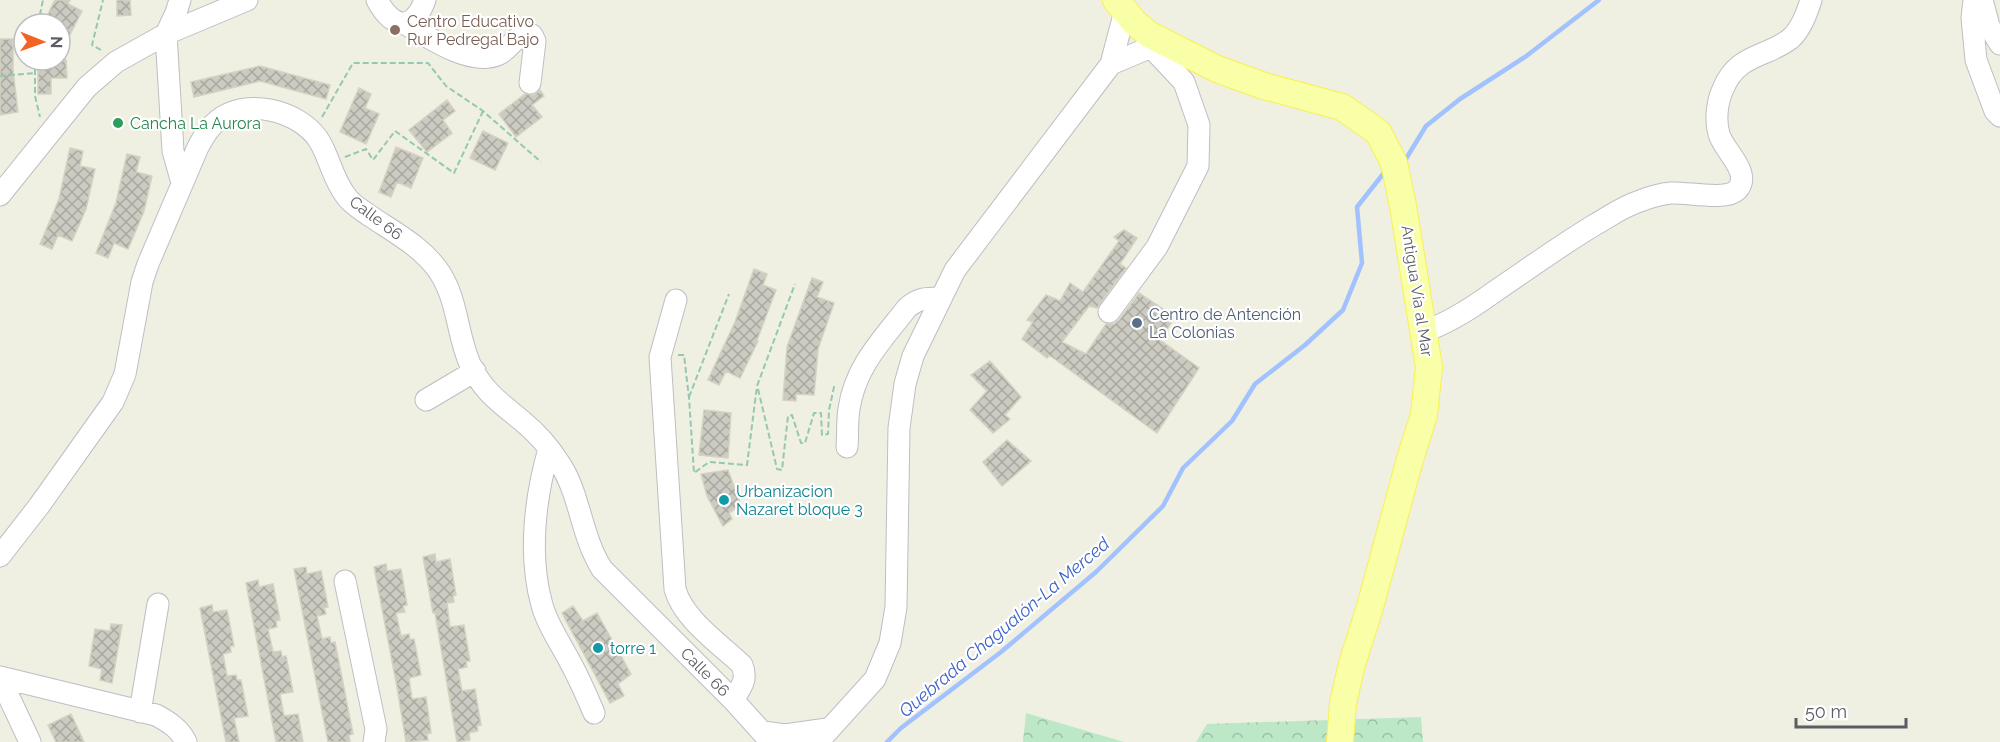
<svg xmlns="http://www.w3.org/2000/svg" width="2000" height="742" viewBox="0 0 2000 742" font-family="Raleway,sans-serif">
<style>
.forest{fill:url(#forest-crowns)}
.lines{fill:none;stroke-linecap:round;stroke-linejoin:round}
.stream{stroke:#a2c1ff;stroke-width:4.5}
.building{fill:url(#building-cross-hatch);stroke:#d4d2c0;stroke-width:1.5}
.minor-casing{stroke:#bdbec5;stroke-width:23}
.major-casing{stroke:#faf050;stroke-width:28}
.path{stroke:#96c8b0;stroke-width:2;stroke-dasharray:6 3;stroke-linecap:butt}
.minor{stroke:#fff;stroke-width:21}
.major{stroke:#f9ffa7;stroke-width:26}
.education-dot{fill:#8d6e63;stroke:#fff;stroke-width:2}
.leisure-dot{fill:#2e9e5b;stroke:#fff;stroke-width:2}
.service-dot{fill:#5c6f8a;stroke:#fff;stroke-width:2}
.culture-dot{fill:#0f9aa8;stroke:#fff;stroke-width:2}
.labels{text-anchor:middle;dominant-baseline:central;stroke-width:4.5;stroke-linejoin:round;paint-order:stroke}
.education-label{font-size:16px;fill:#785e54;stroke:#fff;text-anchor:start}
.leisure-label{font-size:16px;fill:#27864d;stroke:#fff;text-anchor:start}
.street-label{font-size:16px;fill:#5b5d64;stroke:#fff}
.service-label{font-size:16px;fill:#4e5e75;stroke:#fff;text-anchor:start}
.culture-label{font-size:16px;fill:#0d838f;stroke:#fff;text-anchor:start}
.water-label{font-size:18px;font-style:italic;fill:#3d62ca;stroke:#fff}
</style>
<defs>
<pattern id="forest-crowns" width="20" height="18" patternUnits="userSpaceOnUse" patternTransform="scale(1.5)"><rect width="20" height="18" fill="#bde8c7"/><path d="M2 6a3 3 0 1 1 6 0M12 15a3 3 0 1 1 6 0" fill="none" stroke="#9dbfa5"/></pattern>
<pattern id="building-cross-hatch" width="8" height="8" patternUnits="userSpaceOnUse" patternTransform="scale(1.5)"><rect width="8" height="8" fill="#cbcbc2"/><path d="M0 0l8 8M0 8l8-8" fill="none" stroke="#a8a8a1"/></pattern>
</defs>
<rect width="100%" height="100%" fill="#efefe2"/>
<path class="forest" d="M1026,713l98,29h-101z
M1421,717l2,25h-227l11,-18z"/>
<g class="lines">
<path class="stream" d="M1404,162l22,-36 34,-27 65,-42 74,-57
M887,742l14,-14 100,-76 95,-80 67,-66 20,-38 49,-47 23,-37 50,-39 38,-35 19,-47 -5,-56 30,-38"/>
</g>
<path class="building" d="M55,0h15l-2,4 14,7 -22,43v-30h-17z
M117,0h13l1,15 -14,1z
M0,39h13v31l5,42 -18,3z
M38,60h28l1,18h-16v16h-13z
M260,66l70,19 -4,14 -66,-18 -66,16 -3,-15z
M359,88l12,6 -6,14 14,6 -13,30 -26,-12z
M540,90l4,6 -12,9 10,12 -26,20 -17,-23 26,-20 9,1z
M447,100l8,11 -12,9 9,13 -25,19 -18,-22z
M483,131l25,12 -13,27 -25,-12z
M396,147l27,11 -12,30 -14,-6 -6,15 -12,-5z
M70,148l13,3 -3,15 15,3 -9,40 -14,32 -14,-6 -6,14 -12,-5 19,-45z
M127,154l13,3 -4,15 16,4 -8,35 -16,38 -14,-6 -6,15 -12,-5 20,-50z
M1124,230l13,8 -17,26 6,4 -29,40 -8,-2 -27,36 24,12 20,-30h8l5,-4 20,-27 36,24 -15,23 39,28 -42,65 -108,-78 -2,3 -25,-19 11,-17 -6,-2 19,-25 14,6 10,-18 13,9 36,-51 -5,-4z
M754,269l13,5 -4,11 13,5 -19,50 1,1 -18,37 -14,-7 -7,14 -11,-5 27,-58z
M812,278l11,4 -6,15 17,6 -16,46 -4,46 -18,-1v7l-13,-1 4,-53z
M990,361l31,36 -16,18 5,4 -17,14 -23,-23 17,-19 -16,-16z
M704,410l27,3 -3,45 -29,-3z
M1007,440l24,21 -29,25 -19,-24z
M728,470l13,35 -12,8 3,6 -9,7 -16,-30 -6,-22z
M435,554l1,8 14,-3 6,36 -3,1 1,6 -7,1 3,24 14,-2 6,36h-4l1,6 -9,2 4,22 13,-2 6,36 -4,1 1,5 -9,2 1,7 -13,2 -22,-129h-2l-10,-56z
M386,564l1,7 14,-2 6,36 -4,1 2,6 -9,1 5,23 8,-2 1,6 4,-1 7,36 -12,3 3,21 14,-2 5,36 -4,1 1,6 -22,2 -9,-55 -23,-120z
M306,567l1,7 14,-3 7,36 -4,1 2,6 -9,2 5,23 8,-2 1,6 4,-1 18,92 -4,1 1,7h-22l-34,-173z
M258,580l1,7 14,-3 7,36 -4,1 1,6 -9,2 5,23 8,-1 1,6 4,-1 7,36 -13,2 4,22 14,-2 5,28h-27l-30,-159z
M212,605l1,7 14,-2 7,36h-4l1,6 -8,2 4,22 9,-1 1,5h4l7,36 -14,2 5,24h-13l-26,-134z
M573,606l10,15 14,-8 34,61 -13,10 6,12 -14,7 -48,-90z
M111,624l11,1 -10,58 -12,-3 2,-11 -13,-3 6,-37 15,2z
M71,714l13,28h-28l-8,-17z"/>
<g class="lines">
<defs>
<path id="minor" d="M377,0c15,28 36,33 48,0
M1974,0l-2,18 4,42 19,51 5,5
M1982,0l7,26 11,18
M1125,11l-14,53 52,-22
M405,24c24,13 64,42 92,31 13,-5 15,-17 30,-22l5,2 3,6 -5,42
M166,34l81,-34
M166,34l10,-21 4,-13
M0,195l87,-108 29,-25 50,-28 7,117 9,32
M676,300l-16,57 15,232c8,30 45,55 67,76 6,15 -1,22 -9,35
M1109,312l48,-65 41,-81 1,-41 -15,-43 -32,-34
M1423,332c26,-9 49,-24 71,-40 34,-23 67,-47 102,-68 14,-8 28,-18 44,-23 10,-4 20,-7 31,-8 16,-1 55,8 66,-3 16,-17 -14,-40 -18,-56 -4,-14 -2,-32 4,-45 14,-35 42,-31 67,-50 11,-9 17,-26 21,-39
M426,400l49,-29
M847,447c1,-13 0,-26 2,-38 6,-42 33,-69 58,-101 11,-10 19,-10 33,-10
M549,449c-14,48 -21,107 -7,156 5,19 17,36 26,53 10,18 18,36 26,55
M0,556l39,-50 74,-104 12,-28 17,-92 6,-18 50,-117c5,-9 10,-19 19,-26 28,-24 81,-11 101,18 11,16 14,39 28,57 5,8 16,14 24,20 24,16 54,32 70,57 18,28 17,62 30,91 13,27 28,37 51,56 15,12 29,28 39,44 20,30 21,72 42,105l131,131 38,42
M345,581l31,148 -2,13
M0,677l156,38c13,7 24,14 30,27
M0,678l30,64
M140,712l18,-108
M763,732l22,3 42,-6
M818,742l57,-63 15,-36 6,-36 3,-179 6,-44 8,-28 42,-86 156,-206"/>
<path id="major" d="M1116,0l18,22 16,13 67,34 47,17 78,21 36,25 16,31 9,43 26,161 -5,48 -14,44 -40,148 -18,57 -9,39 -3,39"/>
</defs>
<use href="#minor" class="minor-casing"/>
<use href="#major" class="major-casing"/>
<path class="path" d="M38,24l5,-24
M101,50l-9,-5 11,-45
M35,60v36l5,21
M0,76l35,-3
M322,117l31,-54h75l18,23 37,25 58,51
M345,157l21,-8 7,11 22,-29 59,42 29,-62
M678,355h6l5,43 5,75 15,-11 38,3 10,-79 38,-102
M758,389l19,80 5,1 6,-54 4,-1 9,28h4l9,-30h7l1,22 6,-1 1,-24 5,-23h2
M689,397l40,-103"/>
<use href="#minor" class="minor"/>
<use href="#major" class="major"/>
</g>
<circle class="education-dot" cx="395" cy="30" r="6"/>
<circle class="leisure-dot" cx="118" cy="123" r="6"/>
<circle class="service-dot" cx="1137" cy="323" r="6"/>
<g class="culture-dot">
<circle cx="724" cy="500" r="6"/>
<circle cx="598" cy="648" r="6"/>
</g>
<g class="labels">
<g class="education-label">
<text x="407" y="21">Centro Educativo<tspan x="407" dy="18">Rur Pedregal Bajo</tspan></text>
</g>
<g class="leisure-label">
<text x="130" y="123">Cancha La Aurora</text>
</g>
<g class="street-label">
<text transform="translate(376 218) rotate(37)">Calle 66</text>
<text transform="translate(1417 291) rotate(81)">Antigua Vía al Mar</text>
<text transform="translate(705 672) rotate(45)">Calle 66</text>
</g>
<g class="service-label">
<text x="1149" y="314">Centro de Antención<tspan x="1149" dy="18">La Colonias</tspan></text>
</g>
<g class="culture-label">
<text x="736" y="491">Urbanizacion<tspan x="736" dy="18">Nazaret bloque 3</tspan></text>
<text x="610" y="648">torre 1</text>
</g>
<g class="water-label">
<text transform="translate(1004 627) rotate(-40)">Quebrada Chagualón-La Merced</text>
</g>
</g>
<g transform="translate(42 42) rotate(91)"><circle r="28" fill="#ffffff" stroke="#bdbec1" stroke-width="1.5"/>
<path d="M0-4.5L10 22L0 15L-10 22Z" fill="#f36324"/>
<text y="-9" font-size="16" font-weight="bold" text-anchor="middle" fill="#5b5d64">N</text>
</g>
<path d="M1796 718v9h110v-9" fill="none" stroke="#5b5d64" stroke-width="3"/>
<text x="1805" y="718" font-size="18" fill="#5b5d64" stroke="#ffffff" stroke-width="4.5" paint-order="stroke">50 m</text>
</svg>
